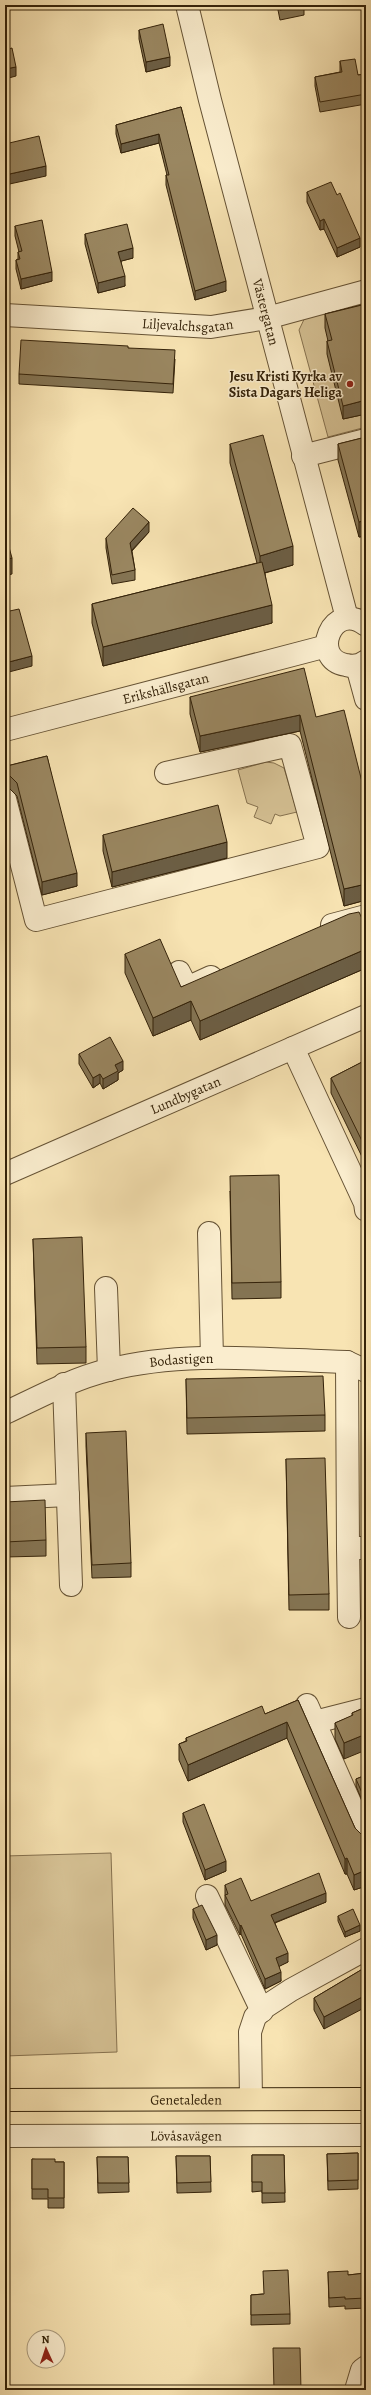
<svg xmlns="http://www.w3.org/2000/svg" width="371" height="2395" viewBox="0 0 371 2395" font-family="Alegreya,serif">
<style>
.green{fill:#d7c396;stroke:#867250}
.lines{fill:none;stroke-linecap:round;stroke-linejoin:round}
.minor-casing{stroke:#655234;stroke-width:24}
.major-casing{stroke:#342209;stroke-width:24}
.minor{stroke:#faedce;stroke-width:22}
.major{stroke:#f8e4b3;stroke-width:22}
.wall{fill:#847453;stroke:#342209}
.shaded-wall{fill:#6c5e44;stroke:#342209}
.building{fill:#9a8761;stroke:#342209}
.poi-dot{fill:#8f2418;stroke:#faedce;stroke-width:1.5}
.labels{text-anchor:middle;dominant-baseline:central;stroke-width:3;stroke-linejoin:round;paint-order:stroke}
.street-label{font-size:14px;fill:#342209;stroke:#faedce}
.poi-label{font-size:14px;font-weight:bold;fill:#342209;stroke:#faedce;text-anchor:end}
</style>
<rect width="100%" height="100%" fill="#f8e4b3"/>
<filter id="stains"><feTurbulence type="fractalNoise" baseFrequency=".005" numOctaves="4"/><feColorMatrix values="0 0 0 0 .2 0 0 0 0 .09 0 0 0 0 .02 0 0 0 .5 -.17"/></filter>
<radialGradient id="worn" r=".72"><stop offset=".6" stop-color="#630" stop-opacity="0"/><stop offset="1" stop-color="#630" stop-opacity=".3"/></radialGradient>
<path class="green" d="M366,298v129l-38,10 -29,-107 9,-19z
M266,762l8,1 10,5 13,44 -17,4 -5,-2 -4,10 -17,-7 4,-10 -11,-4 -9,-33z
M111,1853l6,199 -112,4v-200z"/>
<g class="lines">
<defs>
<g id="minor">
<path id="s1" d="M187,5l23,95 137,518"/>
<path id="s2" d="M5,315l206,12 56,-9 99,-27"/>
<path d="M303,456l63,-16"/>
<path d="M366,625c-34,-26 -57,34 -20,40 8,2 14,1 20,-4"/>
<path d="M357,666l9,33"/>
<path id="s3" d="M5,730l322,-84"/>
<path d="M5,799l31,121 282,-73 -28,-102 -124,28"/>
<path d="M332,925l34,-9"/>
<path d="M179,972l8,16 24,-11"/>
<path d="M293,1048l72,155 1,7"/>
<path id="s4" d="M5,1174l361,-158"/>
<path d="M209,1233l3,125"/>
<path d="M106,1288l3,82"/>
<path d="M347,1362l1,186h18"/>
<path d="M64,1384l7,201"/>
<path id="s5" d="M5,1413c34,-16 67,-34 103,-43 77,-20 161,-10 239,-8l19,9"/>
<path d="M5,1498l63,-3"/>
<path d="M348,1548l1,69"/>
<path d="M307,1705l59,134"/>
<path d="M315,1722l51,-13"/>
<path d="M207,1896l55,115"/>
<path d="M251,2099l-1,-67 5,-15 10,-10 26,-17 75,-41"/>
<path id="s6" d="M5,2136l361,-1"/>
<path d="M356,2390l6,-20 4,-3"/>
</g>
<g id="major">
<path id="s7" d="M5,2100l361,-1"/>
</g>
</defs>
<use href="#minor" class="minor-casing"/>
<use href="#major" class="major-casing"/>
<use href="#minor" class="minor"/>
<use href="#major" class="major"/>
</g>
<path class="wall" d="M277,5h27v10l-24,5z
M139,30l31,36 -24,6 -7,-33z
M340,61l18,14 8,-1v30l-46,8 -5,-26v-9l25,-5z
M181,107l45,184 -31,9 -29,-115v-10h1l-8,-32 -38,10 -5,-19v-9z
M307,192l53,55 -23,10 -13,-28 -4,1 -13,-28z
M15,226l37,55 -31,8 -5,-20v-9l2,-1v-7h1l-4,-16z
M85,234l48,24 -12,3 4,25 -27,7 -13,-49z
M366,304v110l-23,5 -16,-65v-13h1l-3,-13v-14z
M128,348l47,11 -2,34 -154,-9v-10z
M366,437v99l-7,1 -21,-77v-16z
M230,444l63,121 -28,8 7,50 -169,43 -11,-43v-19l165,-41 -27,-100z
M149,532l-17,19 3,19v10l-23,4 -6,-36v-10z
M190,697l126,20 50,81v102l-22,6 -44,-175 -100,21 -10,-38z
M47,756l30,130 -35,9 -25,-99 -9,-9 -1,-7v-14z
M103,835l124,23 -115,29 -9,-36z
M366,927v41l-166,72 -9,-20 -38,16 -28,-63v-19l56,33z
M79,1054l44,16 -5,3v7l-15,9 -3,-6 -7,5 -14,-24z
M366,1060v105l-35,-72v-15z
M230,1191l51,91v16l-49,1z
M33,1239l53,108v16l-49,1z
M186,1379l139,36v16l-138,3z
M86,1433l45,130v14l-39,1 -6,-132z
M286,1459l43,135v16h-40z
M5,1502l41,38v16l-41,1z
M365,1555h1v47l-1,-31z
M298,1700l57,128 11,16v42l-12,4 -7,-16h-2l-58,-136 -99,43 -9,-21v-16l7,-3v-3l79,-24z
M366,1707l-22,52 -9,-20v-16l17,-7v-3z
M366,1775v35l-10,-24v-7z
M183,1813l43,58 -21,9 -22,-58z
M225,1885l26,16 75,1 -51,21 13,39 -9,4 2,15 -16,8 -24,-55 -1,1 -15,-30z
M193,1909l24,36 -11,5 -13,-32z
M338,1916l22,15 -15,6 -7,-16z
M366,1967l-42,62 -10,-19v-12z
M358,2153v36l-30,1 -1,-36z
M252,2155h32l1,47 -23,1v-12l-10,1z
M176,2156h34l1,36 -34,1z
M97,2157h31l1,35 -31,1z
M32,2159l23,3h9v46h-16v-9h-16z
M328,2272l20,3 18,-2v35l-21,1v-3l-16,1z
M263,2294l27,20v10l-39,1v-30z"/>
<path class="shaded-wall" d="M170,57v9l-24,6v-10z
M16,67v9l-11,3v-10z
M159,134v9l-38,10v-9z
M46,166v10l-41,9v-10z
M324,219v10l-4,1v-9z
M360,238v9l-23,10v-9z
M133,248v10l-15,4v-10z
M52,272v9l-31,8v-10z
M125,276v10l-27,7v-10z
M226,281v10l-31,9v-9z
M366,400v14l-23,5v-13z
M366,520v16l-7,1v-15z
M149,522v10l-19,20v-9z
M293,546v19l-33,9v-18z
M12,558v16l-7,2v-16z
M272,605v18l-169,43v-19z
M32,656v10l-27,7v-10z
M300,715v16l-100,21v-16z
M227,842v16l-115,29v-15z
M77,873v13l-35,9v-13z
M366,884v16l-22,6v-17z
M366,949v19l-166,72v-19z
M191,1001v19l-38,16v-18z
M123,1061v9l-5,3v7l-15,9v-10l12,-14z
M100,1074v9l-7,5v-10z
M287,1722v16l-99,43v-16z
M366,1734v16l-22,9v-16z
M347,1858v16h-2v-15z
M226,1861v10l-21,9v-10z
M366,1870v16l-12,4v-15z
M326,1893v9l-55,22v-9z
M241,1925v9l-1,1v-9z
M360,1925v6l-15,6v-5z
M217,1935v10l-11,5v-10z
M288,1953v9l-12,6v-10z
M281,1972v9l-16,8v-10z
M366,1995v12l-42,22v-12z"/>
<path class="building" d="M279,5h25l-24,5z
M163,24l7,33 -24,5 -7,-32z
M12,48l4,19 -11,2v-19z
M355,59l3,16 8,-1v20l-46,8 -5,-25 27,-5 -2,-11z
M181,107l45,174 -31,10 -29,-116h3l-10,-41 -38,10 -5,-19z
M39,136l7,30 -41,9v-31z
M331,182l6,13 3,-2 20,45 -23,10 -13,-29 -4,2 -13,-29z
M42,220l10,52 -31,7 -5,-19 4,-1 -2,-7 4,-1 -7,-25z
M127,224l6,24 -15,4 7,24 -27,7 -13,-49z
M366,304v96l-23,6 -16,-65 5,-1 -7,-26z
M21,340l107,6v2l47,2 -2,34 -154,-10z
M263,435l30,111 -33,10 -30,-112z
M366,437v83l-7,2 -21,-78z
M133,508l16,14 -19,21 5,27 -23,5 -6,-37z
M5,533l7,25 -7,2z
M262,562l10,43 -169,42 -11,-43z
M19,609l13,47 -27,7v-51z
M304,668l12,49 28,-7 22,88v86l-22,5 -44,-174 -100,21 -10,-39z
M47,756l30,117 -35,9 -25,-99 -9,-9 -1,-8z
M218,805l9,37 -115,30 -9,-37z
M359,912l7,15v22l-166,72 -9,-20 -38,17 -28,-64 35,-15 21,48 168,-73z
M110,1037l13,24 -8,4 3,6 -15,8 -3,-5 -7,4 -14,-24z
M366,1060v89l-35,-71z
M279,1175l2,107 -49,1 -2,-107z
M82,1237l4,110 -49,1 -4,-109z
M323,1376l2,39 -138,3 -1,-39z
M126,1431l5,132 -39,2 -6,-132z
M325,1458l4,136 -40,1 -3,-136z
M45,1500l1,40 -41,2v-40z
M365,1555h1v32z
M298,1700l57,128 7,7 4,9v26l-12,5 -7,-17 -2,1 -58,-137 -99,43 -9,-21 8,-3 -1,-3 76,-32 3,8z
M366,1707v27l-22,9 -9,-20 18,-8 -1,-2z
M366,1775v27l-10,-23z
M204,1804l22,57 -21,9 -22,-57z
M319,1873l7,20 -55,22 17,38 -12,5 5,14 -16,7 -24,-54 -1,1 -15,-31 3,-1 -3,-9 16,-7 10,23z
M202,1905l15,30 -11,5 -13,-31z
M353,1909l7,16 -15,7 -7,-16z
M366,1967v28l-42,22 -10,-19z
M358,2153v27l-30,1 -1,-27z
M252,2155h32l1,38h-23v-11h-10z
M176,2156h34l1,26 -34,1z
M97,2157h31l1,26h-31z
M32,2159h23v3h9v36h-16v-9h-16z
M288,2270l2,44 -39,1v-20l13,-1 -1,-23z
M348,2271v4l18,-2v25l-21,1v-2l-16,1 -1,-26z
M273,2348h27l1,42h-27z"/>
<circle class="poi-dot" cx="350" cy="384" r="4"/>
<g class="labels">
<g class="street-label">
<text stroke="none"><textPath href="#s1" startOffset="317">Västergatan</textPath></text>
<text stroke="none"><textPath href="#s2" startOffset="183">Liljevalchsgatan</textPath></text>
<text stroke="none"><textPath href="#s3" startOffset="166">Erikshällsgatan</textPath></text>
<text stroke="none"><textPath href="#s4" startOffset="197">Lundbygatan</textPath></text>
<text stroke="none"><textPath href="#s5" startOffset="186">Bodastigen</textPath></text>
<text stroke="none"><textPath href="#s7" startOffset="181">Genetaleden</textPath></text>
<text stroke="none"><textPath href="#s6" startOffset="181">Lövåsavägen</textPath></text>
</g>
<g class="poi-label">
<text x="342" y="376">Jesu Kristi Kyrka av<tspan x="342" dy="16">Sista Dagars Heliga</tspan></text>
</g>
</g>
<rect width="371" height="2395" fill="none" stroke="#f8e4b3" stroke-width="20"/>
<rect x="6" y="6" width="359" height="2383" fill="none" stroke="#342209" stroke-width="2"/>
<rect x="10" y="10" width="351" height="2375" fill="none" stroke="#342209"/>
<g transform="translate(46 2349) rotate(357)"><circle r="19" fill="#faedce" stroke="#ab9c7f"/>
<path d="M0-3L7 15L0 10L-7 15Z" fill="#8f2418"/>
<text y="-6" font-size="11" font-weight="bold" text-anchor="middle" fill="#342209">N</text>
</g>
<rect width="100%" height="100%" filter="url(#stains)"/>
<rect width="100%" height="100%" fill="url(#worn)"/>
</svg>
